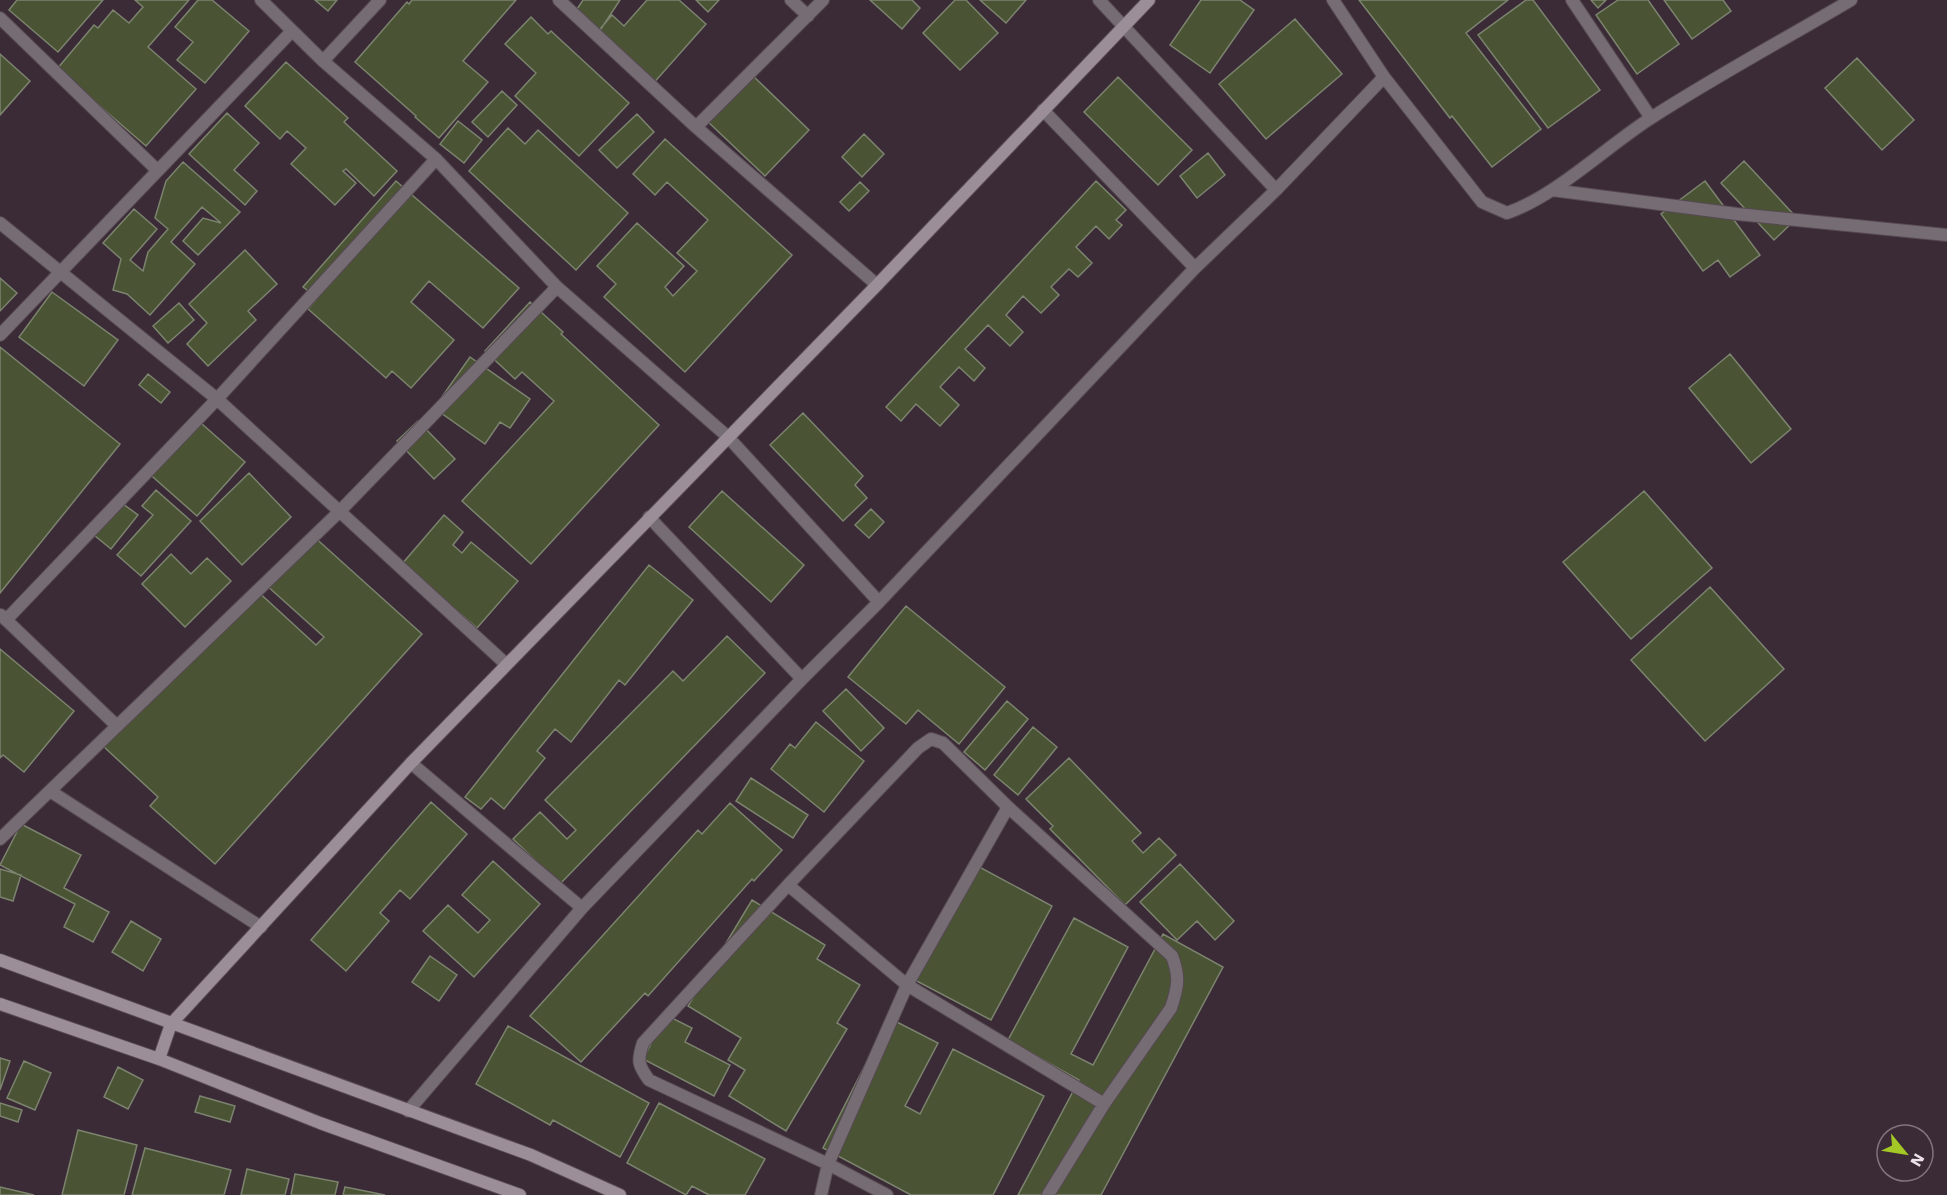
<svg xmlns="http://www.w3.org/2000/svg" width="1947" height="1195" viewBox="0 0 1947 1195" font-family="'Work Sans',sans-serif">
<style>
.building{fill:#4a5434;stroke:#7c836f;stroke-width:1.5}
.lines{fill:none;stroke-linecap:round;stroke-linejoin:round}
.street-casing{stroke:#574853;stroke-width:14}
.secondary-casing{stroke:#574853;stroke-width:14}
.street{stroke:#756d73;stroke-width:12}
.secondary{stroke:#9b8e98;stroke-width:12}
</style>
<rect width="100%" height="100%" fill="#3a2b36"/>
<path class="building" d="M17,0h86l-45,52 -49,-42z
M135,0h54l-41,47 48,42 -50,57 -89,-77 37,-44 4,3 15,-18 16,13 14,-16z
M198,0h14l37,31 -44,52 -28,-23 16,-18 -18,-15z
M315,0h22l-9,11z
M412,0h104l-53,61 25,21 -49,56 -24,-21 1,-1 -61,-54 52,-60 2,2z
M583,0h37l-23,35 -26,-17z
M647,0h32l27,24 -55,62 -57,-50 18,-21 12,11z
M696,0h23l-11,12z
M870,0h42l8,8 -18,21z
M955,0h11l32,33 -38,37 -37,-37z
M980,0h46l-20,23z
M1201,0h39l14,10 -44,63 -40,-28z
M1359,0h149l-42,33 75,96 -49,38 -40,-51 -2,2z
M1526,0h7l67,90 -52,38 -70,-93z
M1591,0h15l-8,8z
M1618,0h30l31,44 -42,30 -41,-59z
M1664,0h59l8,11 -39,28z
M531,17l17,17 3,-3 78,72 -50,53 -64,-60 21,-23 -31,-29z
M1295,19l47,55 -76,65 -47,-55z
M0,54l30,27 -30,34z
M1857,58l57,62 -32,30 -57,-62z
M286,62l62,56 -4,4 53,49 -23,25 -28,-27 -3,2 13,12 -21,22 -44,-41 15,-16 -19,-17 -7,8 -35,-33z
M750,73l59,57 -44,46 -60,-57z
M1118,77l74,73 -34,35 -74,-73z
M502,91l15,14 -29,32 -16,-15z
M227,113l32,30 -25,27 23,21 -12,14 -56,-51z
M637,114l17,18 -37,36 -18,-18z
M458,121l24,19 -18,23 -24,-19z
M508,128l17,16 13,-14 90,83 -52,57 -107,-99z
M864,134l20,20 -22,23 -20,-20z
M665,139l127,116 -107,117 -81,-75 12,-13 -19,-18 40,-43 47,43 -19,21 8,9 24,-25 -20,-18 31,-33 -41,-38 -12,13 -22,-21z
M1208,153l17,22 -28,23 -17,-22z
M1744,161l53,57 -23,22 -53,-57z
M183,162l57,50 -42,43 -15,-14 20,-23 18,5 -19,-16 -31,35 24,22 -45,51 -23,-21 -14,-4 8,-31 -18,-16 31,-34 23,20 -27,31 13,11 5,-19 20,-23 -13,-11 11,-37z
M396,181l123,107 -36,40 -54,-47 -18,21 43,38 -43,48 -19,-17 -6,7 -78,-69 9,-11 -14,-11z
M1096,181l30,29 -10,10 6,5 -13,14 -13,-13 -20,21 16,16 -14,14 -9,-8 -18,18 8,8 -18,18 -18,-17 -17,19 17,17 -13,14 -22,-21 -23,24 20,19 -11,13 -15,-14 -19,20 19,18 -19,21 -24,-22 -15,17 -15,-14z
M1705,181l55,74 -30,22 -12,-17 -15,11 -42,-57z
M860,182l9,9 -20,20 -9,-9z
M245,250l32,34 -29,27 8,9 -48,46 -21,-22 20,-21 -18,-19z
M0,278l17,15 -17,18z
M52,292l66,48 -34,46 -65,-49z
M530,302l33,30 -2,2 98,91 -128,139 -69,-63 92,-100 -32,-29 -7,7 -30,-28z
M179,303l15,17 -26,23 -15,-17z
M0,347l120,97 -120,149z
M1730,354l61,75 -40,34 -62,-75z
M470,357l60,42 -20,29 -10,-6 -15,22 -51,-36z
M148,374l22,18 -9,11 -22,-18z
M803,413l60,63 -8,9 12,13 -24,23 -73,-76z
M193,416l52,46 -48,54 -52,-46z
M418,421l37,38 -21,20 -37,-38z
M249,473l42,44 -49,48 -42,-44z
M156,490l35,31 -50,55 -24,-21 36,-40 -11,-9z
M722,491l82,74 -33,37 -82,-75z
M1644,491l68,77 -81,71 -68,-77z
M115,498l23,17 -27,34 -22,-18z
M871,509l13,13 -15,16 -14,-13z
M444,515l19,17 -10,13 9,8 9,-11 47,39 -41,47 -75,-64z
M311,534l111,100 -207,230 -65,-58 8,-9 -55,-51 28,-31 3,3 119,-131 63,58 8,-8 -59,-53z
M171,554l20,20 16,-16 24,23 -46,46 -43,-43z
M649,565l44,35 -68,85 -6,-5 -48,62 -16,-13 -18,22 8,7 -41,51 -13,-11 -10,11 -16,-12z
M1710,587l74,82 -79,72 -74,-81z
M906,606l99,81 -46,57 -41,-34 -12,14 -58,-47z
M727,636l38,37 -205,211 -47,-45 27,-27 27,27 9,-9 -31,-30 128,-129 10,10z
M0,649l74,62 -50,61 -21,-17 -3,3z
M846,689l38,39 -23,23 -38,-40z
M1007,701l21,18 -43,51 -21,-18z
M816,722l48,39 -40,51 -53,-43 19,-25 5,4z
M1033,727l24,20 -39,48 -24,-20z
M1069,758l72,75 -9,8 11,12 16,-15 17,17 -51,50 -75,-76 3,-3 -27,-27z
M751,778l57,37 -15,23 -57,-37z
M431,802l36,32 -57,65 -10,-9 -20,23 9,8 -43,50 -35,-31z
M730,803l52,47 -28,31 -2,-2 -104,117 -3,-3 -64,69 -51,-46 168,-186 4,4z
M21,824l60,31 -17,33 45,24 -16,30 -29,-15 11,-23 -75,-39z
M493,861l47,43 -66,73 -51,-46 25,-26 30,28 12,-13 -28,-25z
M970,862l82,44 -61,114 -82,-43z
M1180,864l54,57 -19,19 -18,-19 -20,19 -37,-38z
M0,869l21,6 -8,26 -13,-4z
M752,900l73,45 -8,14 43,26 -23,38 10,6 -61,102 -57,-35 16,-26 -17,-10 13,-22 -53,-32z
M1074,918l54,29 -57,107 22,11 70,-131 60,33 -122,228h-83l61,-115 -71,-40z
M131,921l30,18 -18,32 -31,-19z
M430,956l27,19 -18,26 -27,-19z
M666,1015l26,13 -7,14 45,23 -16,31 -71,-37z
M889,1018l49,25 -33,63 15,8 33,-65 91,47 -51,99h-82l-88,-47z
M508,1026l141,77 -29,54 -67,-37 -3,5 -74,-41z
M0,1058l10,3 -10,29z
M24,1061l27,12 -16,37 -28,-12z
M118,1067l25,13 -15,29 -24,-12z
M200,1096l35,10 -5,16 -35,-10z
M0,1103l22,7 -4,12 -18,-6z
M659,1103l106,56 -20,36h-36l-17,-9 -6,9 -59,-32z
M78,1130l59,15 -13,50h-62z
M145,1148l86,22 -7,25h-92z
M247,1169l42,10 -4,16h-44z
M295,1174l43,8 -3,13h-44z
M0,1187l34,8h-34z
M345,1187l40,8h-42z"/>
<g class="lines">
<defs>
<path id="street" d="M261,0l62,61 113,98 121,128 171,150 151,165
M559,0l137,127 181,158
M791,0l17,16
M1099,0l177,190
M1333,0l51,77 98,125 25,11c49,-17 100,-67 144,-95 65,-42 134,-79 200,-118
M1572,0l79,118
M0,18l157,152
M323,61l57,-61
M1043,110l152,158
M696,127l127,-127
M1552,190l185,24 210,21
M0,223l217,176 289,265
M0,335l292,-304
M649,517l153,162
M1,615l116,111
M6,620l211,-221 219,-240
M411,763l171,145
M50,791l211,136
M0,839l339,-327 218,-225
M788,885l119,100 197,119
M408,1111l174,-203 220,-229 77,-77 316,-334 81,-78 108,-113
M821,1195l7,-31 79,-179 101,-178
M887,1195l-59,-31 -179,-84c-11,-15 -12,-19 -6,-37l145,-158 130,-137 13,-9 12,4 65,64 164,149c8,21 6,31 -1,52l-67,96 -56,91"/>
<path id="secondary" d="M0,960l531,195 89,40
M0,1004l159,55 161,64 200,72
M159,1059l12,-35 240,-261 466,-478 272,-285"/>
</defs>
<use href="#street" class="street-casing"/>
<use href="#secondary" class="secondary-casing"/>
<use href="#street" class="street"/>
<use href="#secondary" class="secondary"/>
</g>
<g transform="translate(1905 1153) rotate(120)"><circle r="28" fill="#3a2b36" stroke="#82747e" stroke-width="1.5"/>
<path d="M0-4.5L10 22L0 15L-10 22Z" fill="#a4c825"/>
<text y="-9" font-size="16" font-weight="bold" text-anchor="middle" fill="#ede2ea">N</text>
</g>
</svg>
